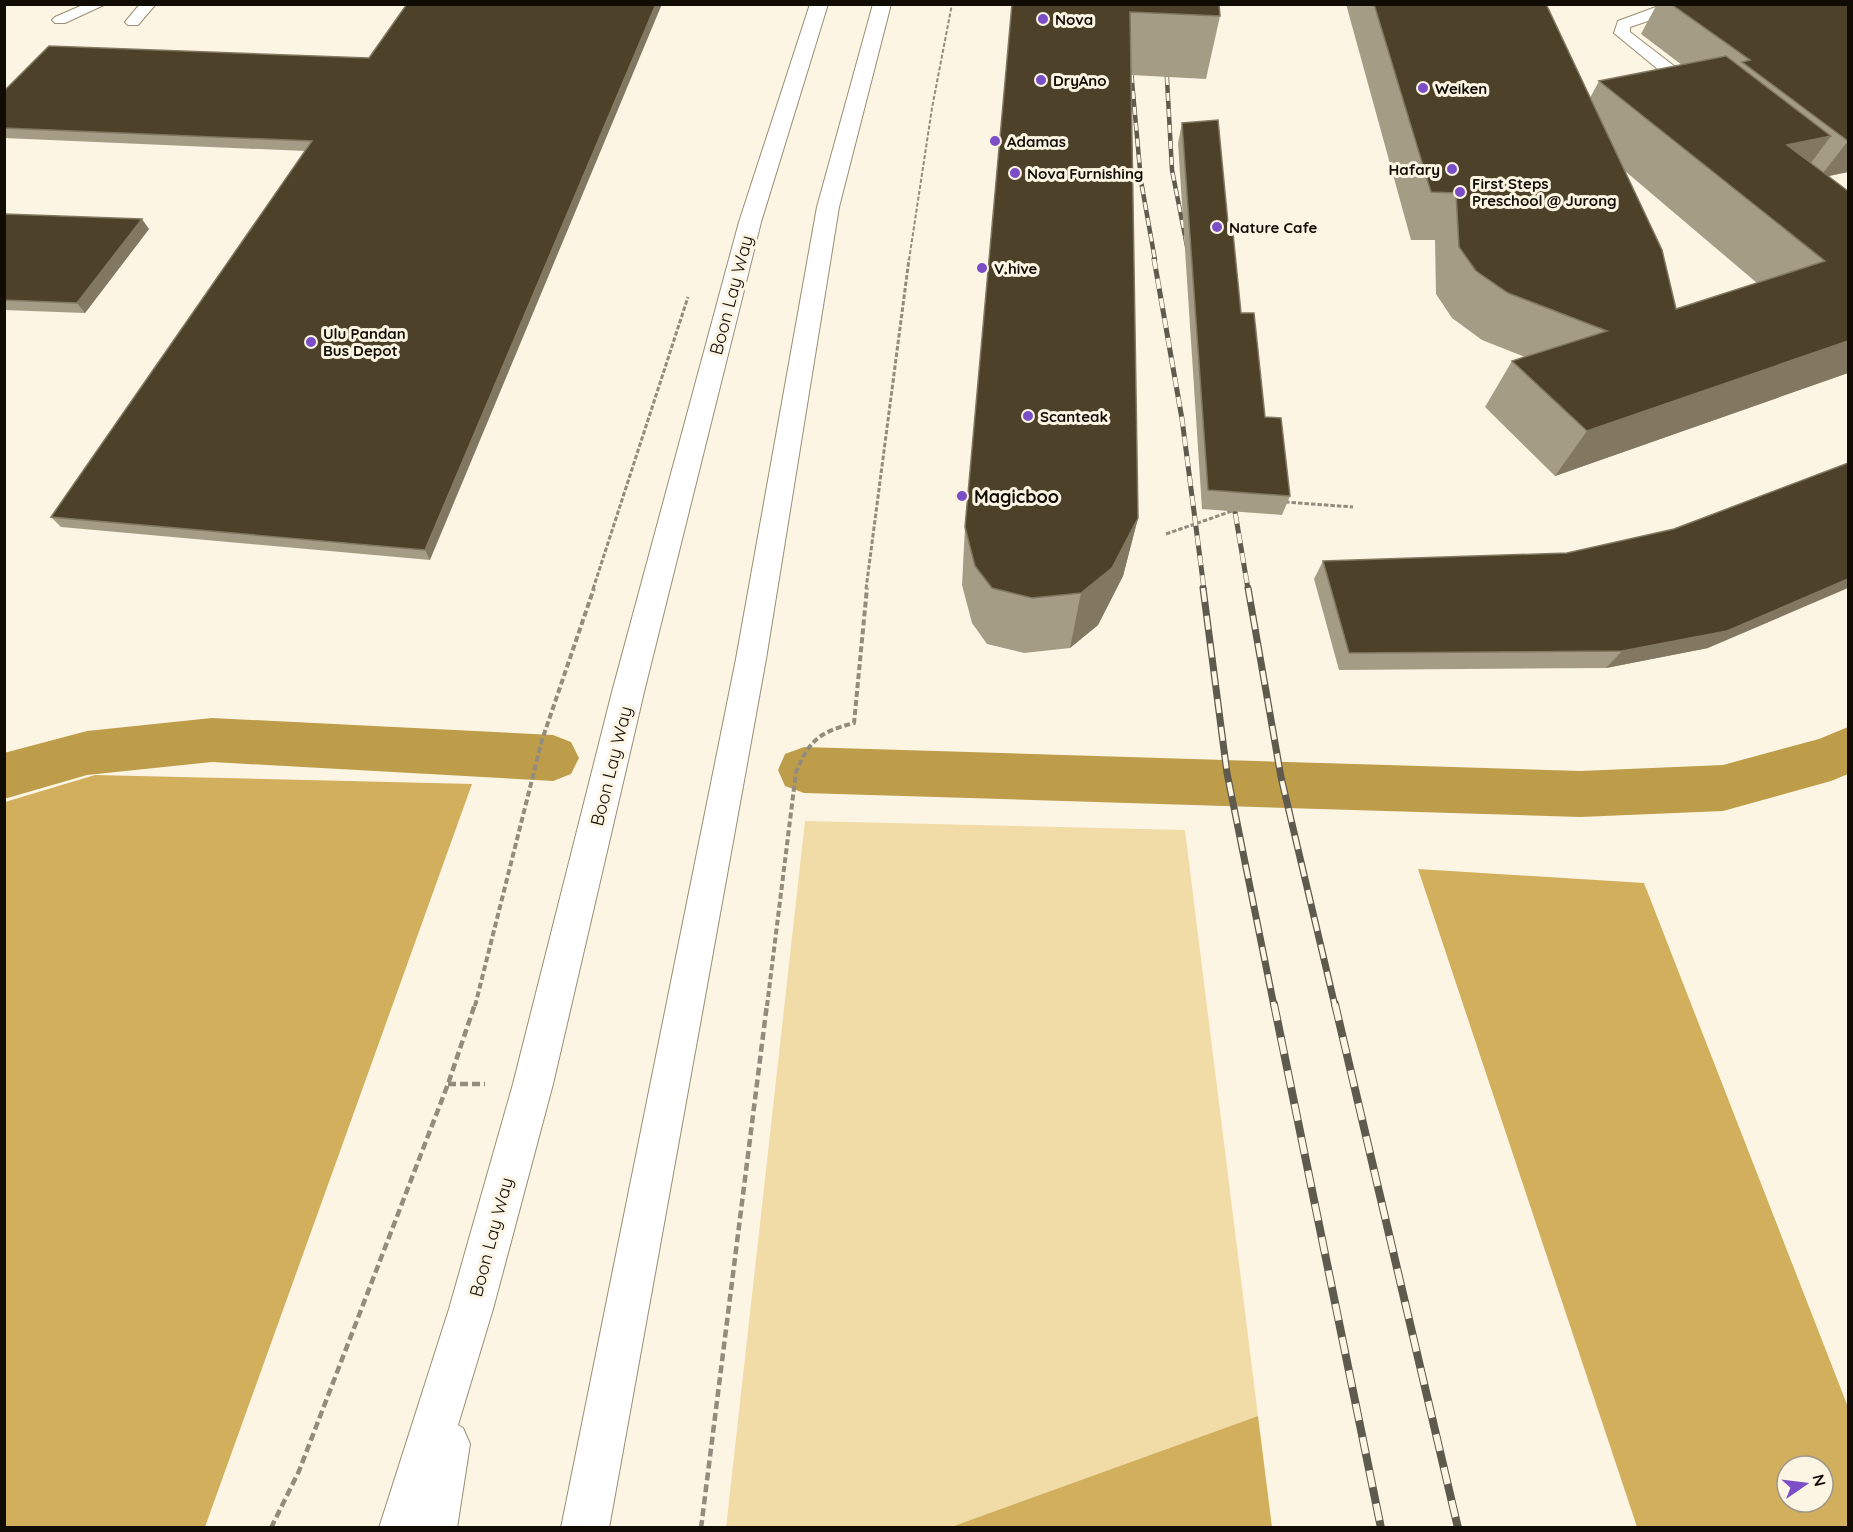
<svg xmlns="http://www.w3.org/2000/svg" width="1853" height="1532" viewBox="0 0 1853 1532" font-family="Quicksand,sans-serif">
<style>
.green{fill:#f1dba6}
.forest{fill:#d1af5d;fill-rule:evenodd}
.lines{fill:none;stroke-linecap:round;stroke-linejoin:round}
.canal{fill:#be9d4a;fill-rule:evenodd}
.lane-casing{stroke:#9a8e73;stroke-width:2}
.primary-casing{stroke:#9a8e73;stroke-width:2}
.path-far3{stroke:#928c7f;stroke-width:2;stroke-dasharray:4 2;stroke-linecap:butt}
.path-far2{stroke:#928c7f;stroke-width:3;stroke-dasharray:4.5 2;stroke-linecap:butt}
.path-far1{stroke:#928c7f;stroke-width:4;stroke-dasharray:6 3;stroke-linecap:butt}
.path{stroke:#928c7f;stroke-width:4.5;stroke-dasharray:8 4;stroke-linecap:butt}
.lane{fill:#fff;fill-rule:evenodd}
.primary{fill:#fff;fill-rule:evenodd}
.rail-far3-casing{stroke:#5f5a4e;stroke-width:4.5}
.rail-far2-casing{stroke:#5f5a4e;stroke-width:5}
.rail-far1-casing{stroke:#5f5a4e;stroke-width:7}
.rail-casing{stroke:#5f5a4e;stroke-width:8}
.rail-far3{stroke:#fdf5e3;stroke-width:3;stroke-dasharray:8;stroke-linecap:butt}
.rail-far2{stroke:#fdf5e3;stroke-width:4;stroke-dasharray:10;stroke-linecap:butt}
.rail-far1{stroke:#fdf5e3;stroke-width:4.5;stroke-dasharray:14;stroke-linecap:butt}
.rail{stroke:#fdf5e3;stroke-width:6;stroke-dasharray:17;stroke-linecap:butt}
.wall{fill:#a59c86;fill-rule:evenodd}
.shaded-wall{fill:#827861}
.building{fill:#4d4229;stroke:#827861;stroke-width:1.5}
.poi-dot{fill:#7b4dc6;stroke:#fdf5e3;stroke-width:2}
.labels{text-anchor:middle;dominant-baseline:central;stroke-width:6;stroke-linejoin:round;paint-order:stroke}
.far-poi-label{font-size:15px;font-weight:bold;fill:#100c04;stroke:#fdf5e3;text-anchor:start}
.street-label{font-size:18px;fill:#100c04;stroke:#fdf5e3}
.poi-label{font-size:18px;font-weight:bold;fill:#100c04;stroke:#fdf5e3;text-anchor:start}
</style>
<rect width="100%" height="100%" fill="#fdf5e3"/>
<path class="green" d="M805,821l380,9 73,586 -307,111 -225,1z"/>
<path class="forest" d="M95,775l377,9 -267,743h-200v-725z
M1418,869l226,14 204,524v120h-211zM1787,1466h36v36h-36z
M1258,1416l14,111h-321z"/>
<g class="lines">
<path class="canal" d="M212,718l341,17 18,7 8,16 -8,16 -18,7 -341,-19 -125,13 -83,24v-46l83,-22z
M1848,727v47l-17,7 -108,30 -143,6 -776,-24 -19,-7 -7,-16 7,-16 19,-7 776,24 143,-6 96,-26z"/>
<defs>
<path id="lane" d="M85,4h21l-41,19h-10l-3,-3 3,-3z
M140,4h16l-18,21h-10l-3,-3z
M1664,4h28l-2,3 -60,20v5l70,54 2,4 -2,4h-12l-74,-61 4,-12z"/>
<path id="primary" d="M810,4h18l-67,218 -117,470 -91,392 -60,225 -35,116 5,3 7,16 -13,84h-78l70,-219 64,-225 99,-392 127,-470z
M873,4h18l-52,203 -73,452 -157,869h-48l175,-869 81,-452z"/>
</defs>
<use href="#lane" class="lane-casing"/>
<use href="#primary" class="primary-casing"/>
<path class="path-far3" d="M909,260l23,-152 20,-104"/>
<path class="path-far2" d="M1285,502l68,5
M1166,534l69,-24
M593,589l95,-292
M866,589l43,-330"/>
<path class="path-far1" d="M475,1006l67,-266 52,-152
M767,1006l29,-234c14,-33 24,-40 58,-49l13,-135"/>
<path class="path" d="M448,1084h37
M271,1528l28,-57 149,-387 27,-80
M701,1528l66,-524"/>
<use href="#lane" class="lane"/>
<use href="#primary" class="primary"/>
<defs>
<path id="rail-far3" d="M1130,59l11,122 14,79
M1166,61l6,109 15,76"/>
<path id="rail-far2" d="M1154,259l28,160 22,170
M1232,494l16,95"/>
<path id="rail-far1" d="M1203,588l24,185 47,233
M1248,588l33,189 54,229"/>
<path id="rail" d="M1274,1004l107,524
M1335,1004l123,524"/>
</defs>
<use href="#rail-far3" class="rail-far3-casing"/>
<use href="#rail-far2" class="rail-far2-casing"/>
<use href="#rail-far1" class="rail-far1-casing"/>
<use href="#rail" class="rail-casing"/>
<use href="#rail-far3" class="rail-far3"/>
<use href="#rail-far2" class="rail-far2"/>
<use href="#rail-far1" class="rail-far1"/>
<use href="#rail" class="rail"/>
</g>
<path class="wall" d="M1012,4l208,12 -14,63 -75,-4 7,443 -15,58 -25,49 -28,23 -46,5 -37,-9 -15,-21 -10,-38 3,-58z
M1346,4h200l44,94 9,-17 83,-16 -41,-31 16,-30h191v168l-19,4 19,197 -293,103 -70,-69 27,-46 13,-4 -43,-17 -30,-22 -16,-24 -1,-54h-24zM1625,171l132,112 -81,26z
M369,58l61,502 -369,-33 -10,-10 254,-366 -301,-13v-47z
M1182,123l46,100 13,90 24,104 25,79 -8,19 -80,-6 -24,-366z
M4,214l145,15 -64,84 -81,-3z
M1323,561l385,87 -102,20 -267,2 -25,-91z"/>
<path class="shaded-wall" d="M656,4h6l-232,556 -5,-10z
M1831,136l-35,47 -9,-38z
M1848,141v31l-29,6z
M142,219l7,10 -64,84 -8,-10z
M1848,341v32l-293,103 32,-45z
M1138,518l-15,58 -25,49 -28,23 11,-55z
M1848,579v9l-140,60 -102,20 16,-17z"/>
<path class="building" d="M407,4h249l-231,546 -374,-33 261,-376 -308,-13v-37l45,-45 320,12z
M1012,4h207l1,12 -90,-4 8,506 -26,50 -31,25 -49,5 -40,-10 -17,-22 -10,-39z
M1374,4h172l116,246 14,59 149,-48 -226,-180 127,-25 105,80 -44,9 61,46v150l-261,90 -75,-70 95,-30 -99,-38 -32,-22 -17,-24 -3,-54 -25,-1z
M1671,4h177v137l-106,-79 8,-2z
M1218,120l10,103h4l9,90h13l11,104 16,1 9,78 -82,-6 -26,-367z
M4,214l138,5 -65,84 -73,-3z
M1848,463v116l-121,52 -105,20 -273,2 -26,-92 244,-8 107,-24z"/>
<g class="poi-dot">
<circle cx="1043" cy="19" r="6"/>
<circle cx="1041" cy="80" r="6"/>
<circle cx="1423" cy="88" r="6"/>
<circle cx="995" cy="141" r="6"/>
<circle cx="1452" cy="169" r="6"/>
<circle cx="1015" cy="173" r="6"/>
<circle cx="1460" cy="192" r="6"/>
<circle cx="1217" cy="227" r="6"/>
<circle cx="982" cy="268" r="6"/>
<circle cx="311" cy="342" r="6"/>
<circle cx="1028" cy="416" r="6"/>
<circle cx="962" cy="496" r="6"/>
</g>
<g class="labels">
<g class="far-poi-label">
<text x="1055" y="19">Nova</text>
<text x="1053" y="80">DryAno</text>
<text x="1435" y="88">Weiken</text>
<text x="1007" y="141">Adamas</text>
<text x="1440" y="169" text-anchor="end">Hafary</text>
<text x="1027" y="173">Nova Furnishing</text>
<text x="1472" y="183">First Steps<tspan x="1472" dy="17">Preschool @ Jurong</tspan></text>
<text x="1229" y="227">Nature Cafe</text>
<text x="994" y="268">V.hive</text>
<text x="323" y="333">Ulu Pandan<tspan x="323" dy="17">Bus Depot</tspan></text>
<text x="1040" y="416">Scanteak</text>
</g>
<g class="street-label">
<text transform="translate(731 295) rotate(-75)">Boon Lay Way</text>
<text transform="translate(611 766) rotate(-76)">Boon Lay Way</text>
<text transform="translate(491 1237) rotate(-75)">Boon Lay Way</text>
</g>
<g class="poi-label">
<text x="974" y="496">Magicboo</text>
</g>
</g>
<rect width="1853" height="1532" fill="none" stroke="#100c04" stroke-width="12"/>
<g transform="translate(1805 1484) rotate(76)"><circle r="28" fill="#fdf5e3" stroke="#9e988a" stroke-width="1.5"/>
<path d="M0-4.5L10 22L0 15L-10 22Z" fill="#7b4dc6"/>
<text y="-9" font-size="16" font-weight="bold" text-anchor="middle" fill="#100c04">N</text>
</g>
</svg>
